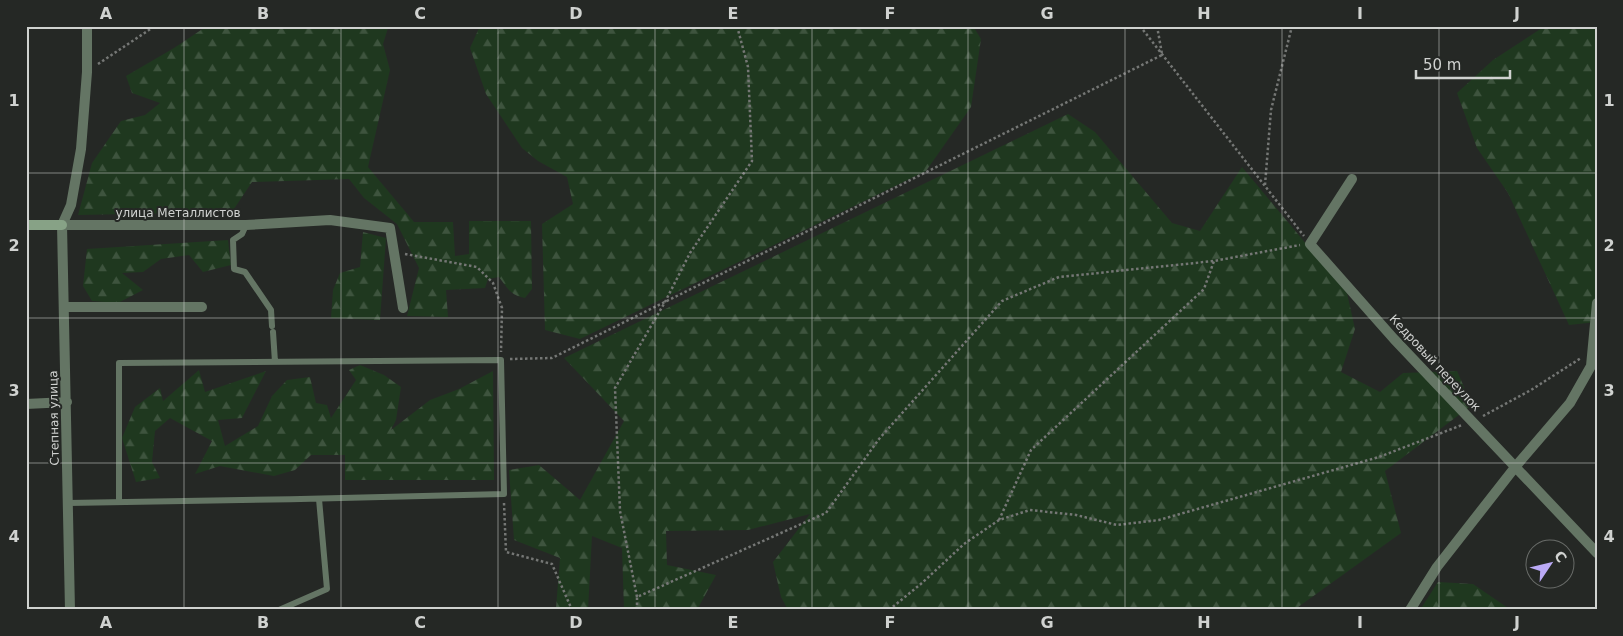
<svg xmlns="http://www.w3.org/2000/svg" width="1623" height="636" viewBox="0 0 1623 636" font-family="'DejaVu Sans',sans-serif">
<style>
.forest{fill:url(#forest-firs)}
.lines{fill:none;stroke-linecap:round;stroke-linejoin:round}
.path{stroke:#757775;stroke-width:2.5;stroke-dasharray:2.5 2.5;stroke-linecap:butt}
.lane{stroke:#647564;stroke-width:6}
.street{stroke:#647564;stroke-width:10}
.secondary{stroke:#87a286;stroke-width:10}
.grid{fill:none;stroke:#d0d2d0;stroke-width:1;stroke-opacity:0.55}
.labels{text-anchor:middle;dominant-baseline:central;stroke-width:4;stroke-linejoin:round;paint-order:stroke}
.street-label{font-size:12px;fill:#d0d2d0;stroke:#252825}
.neatline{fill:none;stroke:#d0d2d0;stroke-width:2}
.grid-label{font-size:16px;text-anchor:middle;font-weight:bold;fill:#d0d2d0}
</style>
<defs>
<pattern id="forest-firs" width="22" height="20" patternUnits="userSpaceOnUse" patternTransform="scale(1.25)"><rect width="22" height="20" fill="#1f381f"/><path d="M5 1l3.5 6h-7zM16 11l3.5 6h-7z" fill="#3e543e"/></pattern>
</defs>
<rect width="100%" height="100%" fill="#252825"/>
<path class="forest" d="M207,26h184l-3,2 -5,16 7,26 -22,97 46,55h39l2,34 14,-2v-33h62l1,68 -7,9c-15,-3 -17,-9 -26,-21l-11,2 -3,9 -39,2 2,27 -41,-1 12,-48 -22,-44 -33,-26 -15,-19 -97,3 -20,30 -154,3 14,-52 29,-42 24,-6 15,-12 -28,-10 -6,-17 48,-28z
M480,26h493l8,13 -10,68 -45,64 -346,168 -35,-9 -3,-106 31,-20 -6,-27 -29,-16 -16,-13 -36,-54 -16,-46z
M1545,26h52v296l-28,3 -61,-132 -31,-45 -20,-55 36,-33z
M1068,114l27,18 77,91 28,8 42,-64 105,126 8,36 -14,43 39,20 23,-19 54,-2 15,34 -87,66 16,62 -107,77h-506l-7,-13 -8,-35 37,-48 -62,16 -82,1 1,34 49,10 -19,35h-73l-2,-62 -30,-12 -4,74h-168l136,-2 4,-50 -46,-18 -5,-70 30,-5 41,35 44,-79 -60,-63z
M363,232l23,6 -6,82 -49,-2 2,-28 7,-17 20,-6z
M228,240l3,25 -28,7 -14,-17 -28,4 -18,13 -21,1 21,17 -25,13 -26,-2 -9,-15 4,-37z
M360,365l24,10 17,12 -5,33 -5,10 39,-30 29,-11 34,-18 1,109h-149v-25h-34l-16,15 -21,6 -54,-10 -25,8 17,-33 -42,-23 -15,13 -3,31 8,16 -24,4 -14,-44 13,-31 25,-19 3,13 36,-31 6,22 61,-21 -24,47 -24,2 7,26 33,-20 14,-30 15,-16 23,-3 6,26 11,2 4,13 25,-38 -7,-10z
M1438,582l35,2 38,26h-91z"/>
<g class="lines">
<path class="path" d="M1140,26l164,210
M1157,26l5,28
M98,64l57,-38
M1265,185l6,-75 21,-84
M405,254l72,13 16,16 9,25 -1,44
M510,359l42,-1 610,-303
M1483,416l48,-26 50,-32
M504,503l2,49 46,12 20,46
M999,520l32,-70 173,-161 10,-28
M637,597l-17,-86 -5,-123 50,-86 25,-49 62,-92 -4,-94 -11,-41
M637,610v-13l189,-84 53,-74 123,-138 57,-24 155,-16 86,-16
M889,610l33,-27 42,-39 35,-24 31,-10 46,5 41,10 42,-5 220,-63 83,-32"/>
<path class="lane" d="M246,225l-4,9 -9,6 1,29 11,3 26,38 1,16
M273,332l2,30
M68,503c145,-2 291,-5 436,-9l-3,-134 -382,3v139
M279,610l48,-21 -8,-90"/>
<path class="street" d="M1352,179l-42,65 84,95 203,214
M62,225h184l84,-5 60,8 13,80
M64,307h138
M26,404l41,-2
M70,610l-8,-385 9,-20 10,-56 6,-77v-46
M1410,610l27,-43 79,-101 54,-63 21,-37 6,-63"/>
<path class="secondary" d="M26,225h36"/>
</g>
<path class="grid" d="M184,26v584M341,26v584M498,26v584M655,26v584M812,26v584M968,26v584M1125,26v584M1282,26v584M1439,26v584M26,173h1571M26,318h1571M26,463h1571"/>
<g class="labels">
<g class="street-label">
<text x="178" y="213">улица Металлистов</text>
<text transform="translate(1435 363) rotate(47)">Кедровый переулок</text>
<text transform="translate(54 418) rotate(-91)">Степная улица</text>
</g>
</g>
<rect width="1623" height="636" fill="none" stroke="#252825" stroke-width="55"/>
<g transform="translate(1550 564) rotate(55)"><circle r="24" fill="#252825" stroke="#696c69"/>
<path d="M0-4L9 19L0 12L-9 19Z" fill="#bbaaf6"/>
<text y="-8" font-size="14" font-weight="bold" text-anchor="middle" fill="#d0d2d0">С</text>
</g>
<path d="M1416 70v8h94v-8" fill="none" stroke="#d0d2d0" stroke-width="2.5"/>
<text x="1423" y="70" font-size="15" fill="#d0d2d0" stroke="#252825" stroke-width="4" paint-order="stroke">50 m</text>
<rect x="28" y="28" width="1568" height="580" class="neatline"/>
<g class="grid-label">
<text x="106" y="19">A</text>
<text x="263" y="19">B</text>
<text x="420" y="19">C</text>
<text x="576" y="19">D</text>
<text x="733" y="19">E</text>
<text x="890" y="19">F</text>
<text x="1047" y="19">G</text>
<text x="1204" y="19">H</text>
<text x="1360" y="19">I</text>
<text x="1517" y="19">J</text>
<text x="14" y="106">1</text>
<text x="1609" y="106">1</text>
<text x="14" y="251">2</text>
<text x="1609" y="251">2</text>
<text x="14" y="396">3</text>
<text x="1609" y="396">3</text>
<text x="14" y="542">4</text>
<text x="1609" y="542">4</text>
<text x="106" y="628">A</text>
<text x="263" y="628">B</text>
<text x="420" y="628">C</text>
<text x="576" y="628">D</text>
<text x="733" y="628">E</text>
<text x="890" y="628">F</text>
<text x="1047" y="628">G</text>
<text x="1204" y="628">H</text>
<text x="1360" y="628">I</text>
<text x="1517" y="628">J</text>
</g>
</svg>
